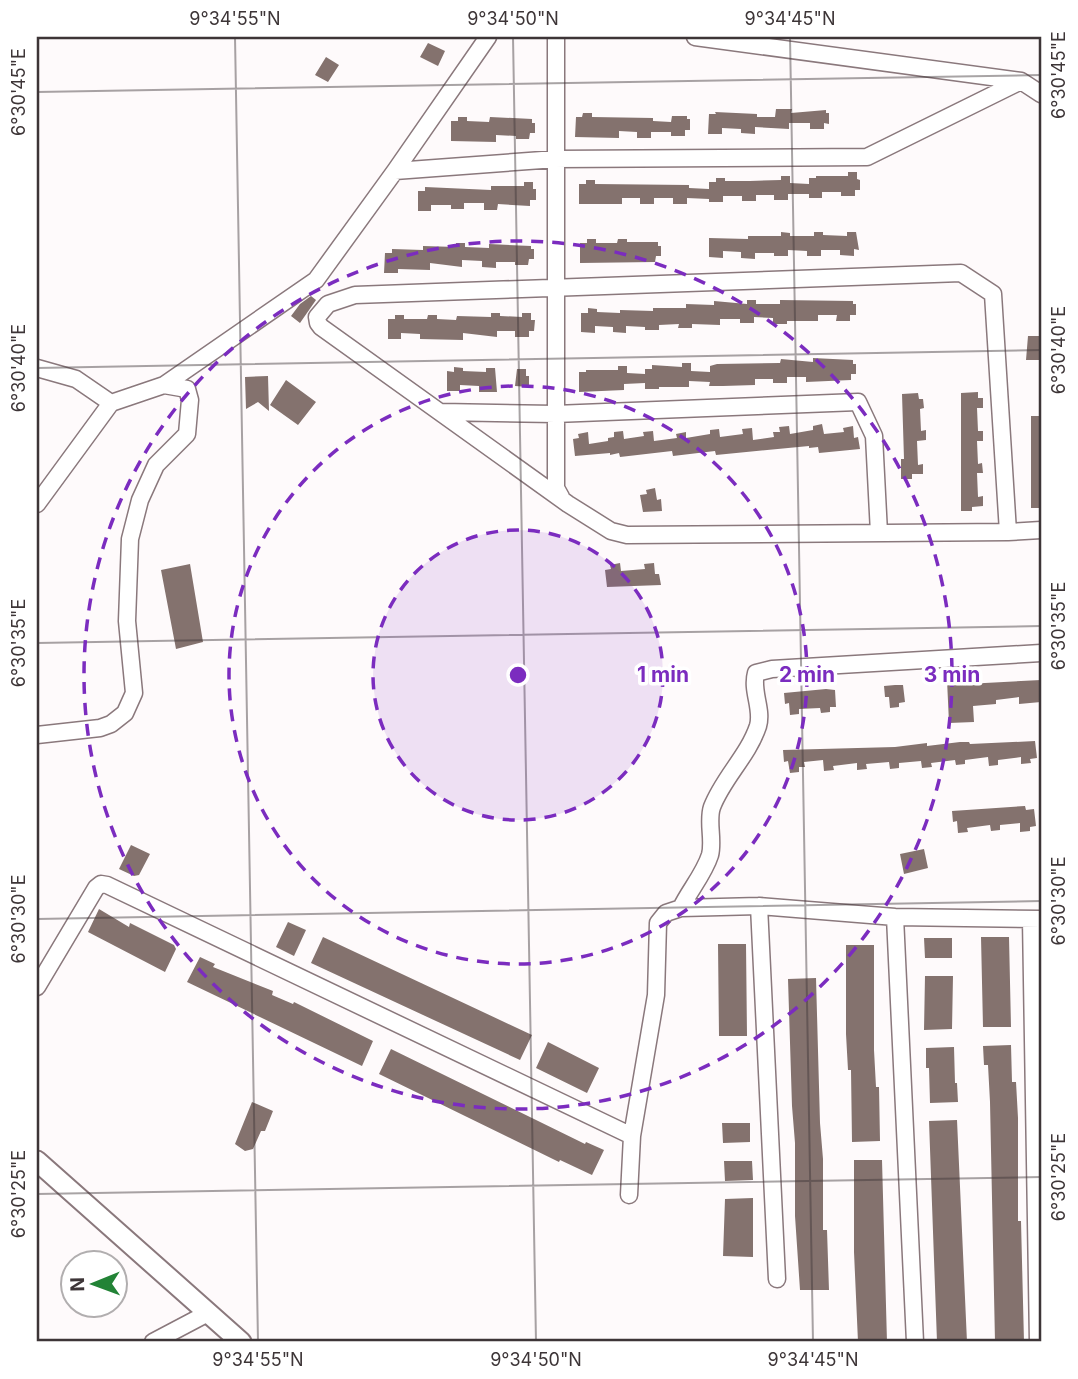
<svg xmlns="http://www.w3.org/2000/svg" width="1078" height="1379" viewBox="0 0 1078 1379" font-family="Inter,sans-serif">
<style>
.building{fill:#84726e}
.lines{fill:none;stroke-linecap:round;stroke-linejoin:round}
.minor-casing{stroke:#8a787c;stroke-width:19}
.major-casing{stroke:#8a787c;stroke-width:23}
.minor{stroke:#fff;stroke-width:16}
.major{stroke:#fff;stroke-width:19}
.ticks{fill:none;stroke:#3d3537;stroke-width:2;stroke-opacity:0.45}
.ring{fill:none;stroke:#7b2cbf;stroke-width:3.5;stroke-dasharray:12 9}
.centre{fill:#7b2cbf;stroke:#fff;stroke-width:3.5}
.ring-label{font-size:21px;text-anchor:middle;font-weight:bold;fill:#7b2cbf;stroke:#fff;stroke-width:7;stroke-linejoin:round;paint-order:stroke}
.neatline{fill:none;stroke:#3d3537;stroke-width:2.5}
.ticks-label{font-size:18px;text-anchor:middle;fill:#3d3537}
</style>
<rect width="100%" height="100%" fill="#fefafb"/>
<path class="building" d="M428,43l17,8 -7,15 -18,-9z
M326,57l13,8 -11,17 -13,-7z
M776,109h16l-1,4 35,-3v3h3v11l-5,-1v6h-14v-6h-21v6l-34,-2v7l-14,-1v-4l-19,-1v6h-14l1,-20h7l-1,-2 42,2v3h18z
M583,113h9v4l61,1v3l18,1 1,-6h15v3h3v11h-5v6h-14v-4h-20v6h-14v-6l-18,-1v7l-44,-1 1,-20h6z
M458,117h9v4l22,1 1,-5 42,2v4h3v10h-5l-1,6h-13v-3l-20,-1v7l-45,-1v-20h7z
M848,172h9v7l3,1v10h-5v6h-14v-4h-19v6h-13v-4h-21v6h-14v-5h-18v6h-14v-5h-19v6h-14v-3l-22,-1v6h-14v-6h-19v6h-14v-6h-18v6h-43v-20h7v-4h9v4l94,1v3l20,1v-7h7v-4h9v3h25l31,-1v-4h9v7l19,1v-6h7v-2h32z
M524,182h9v7h3v11h-6v6l-32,-2 -1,6h-13v-7h-20v6h-13v-4h-20v6h-13v-20h7v-4l66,3v-4h33z
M781,232l9,1v3h24v-4h9v3l24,1v-4h9l3,18 -5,-1v7l-14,-1v-5h-19v6h-14v-5l-19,-1v6h-14v-3h-19v6l-14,-1v-6l-18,-1v7l-14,-1v-19l39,1v-3h33z
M587,239h9v4h21l1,-4h9v3h31v4h3v10h-5l-1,6 -75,1v-20h7z
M456,243h9v4l24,1v-4l42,2v3h3v10h-5l-1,6h-13v-3h-19v6l-14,-1v-6l-20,-1v7l-32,-4v7l-32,-1v4h-14l1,-20h7v-4l31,1v-4l33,1z
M311,296l5,4 -16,23 -9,-7 9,-12z
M747,300h9v4h24v-4l73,1v3h3v11h-6v6h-14l1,-6h-19v6h-31v3h-14v-6l-19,-1v6h-14v-4h-20v6l-28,-1v4h-14l1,-4 -20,1v5h-14v-3l-19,-1v7l-13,-1v-5l-18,-1v7l-14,-1v-19h7v-5l9,1v3l23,1v-3l33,1v-3h33v-4l28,1v-4l33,3z
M491,313h9v3l22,1v-4h9v7h4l-1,11h-5v6h-14v-6h-18v6l-34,-4v7l-43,-1v-5l-19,-1v6h-13v-20h7v-4h9v4h23l1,-4h9v4l19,1 1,-4 34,1z
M1028,336h13v24h-15z
M813,358l40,2v4h3v10h-5v6l-45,2v-5h-19v6h-14v-4h-18v6l-32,1h-14l1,-4 -21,-1v6h-30v2h-14v-6l-21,1v6l-45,2v-20h7v-2h32v-4h9v7l18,1v-5h7v-4l30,2v-4h9v8l19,1v-6l7,-2 63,-1 1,-4 32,3z
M454,367l9,1v3l23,1v-4h9l2,24h-18v-6l-19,-1v6h-13v-20l7,1z
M517,369h9v7h3v11l-14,-1z
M268,376l1,35 -11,-9 -12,7 -1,-32z
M286,380l30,22 -18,23 -28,-20z
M978,392v6h5v10h-6l1,23h5v10h-6l1,23 4,-1 1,10h-6l1,24 5,-1v10l-11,1v4h-11v-118z
M918,393l1,6h4l1,9 -4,1 1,22 5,-1v10l-9,1 1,24 5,-1v10h-11v5h-11v-20h3l-2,-65z
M1031,416h10v92h-10z
M822,424l2,10 20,-2 -1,-4 10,-2 1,12 4,-1 2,12 -41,4 -1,-6 -9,1v-2l-93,9 -1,-4 -42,5 -1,-5 -52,6 -1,-4 -9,2v-2l-35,3 -2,-17 6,-1 -1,-4 10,-2 1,12 19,-3v-3l6,-1v-5l9,-1 1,8 20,-3 -1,-4 10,-1 1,10 23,-3 -1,-4 10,-2v6l24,-4v-4l9,-1 1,8 23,-3 -1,-5 10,-1 1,12 21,-3 -1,-5h7l-1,-5 10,-1 1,8 23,-4v-4z
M655,488l2,12 4,-1 1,12 -19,1 -3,-17 7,-1 -1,-4z
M620,563l1,8 24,-2 -1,-5 10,-1 1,11h4l2,11 -54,2 -2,-17 6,-1 -1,-4z
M190,564l13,78 -27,7 -15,-79z
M965,679l1,5 75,-4v22l-22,2v-7l-23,3v4l-23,2 1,16 -25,1 -2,-43z
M895,685h8l2,17 -6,1v4l-9,1 -1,-11h-4l-1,-11z
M826,689l9,1 1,17h-6v5l-9,1 -1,-5 -21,1v5l-9,1 -1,-12 -4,1 -1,-11z
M1035,741l2,17 -7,1 1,4 -10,1v-7l-23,3v5l-9,1 -1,-9 -23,3v4l-9,1 -1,-5 -24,3 1,4 -10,1 -1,-7 -22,2v5l-9,1 -1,-7 -23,2 1,5 -10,1v-7l-24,3 1,4 -10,1 -1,-11 -19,2 1,5h-6v5l-9,1 -2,-12 -4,1 -1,-12 112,-3 32,-4v3l33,-4h9l1,2z
M1025,806l1,4 8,-1 2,17 -6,1v4l-10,1v-9l-20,2v5l-9,1 -1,-6 -23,3 1,4 -10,1 -1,-12 -4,1 -1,-11z
M131,845l19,9 -11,21 -5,1 -15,-7z
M924,849l4,19 -24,6 -4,-20z
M99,909l30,18 1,-4 44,22 2,4 -11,23 -77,-40z
M288,922l18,8 -12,26 -18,-9z
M323,937l209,98 -12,25 -209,-97z
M981,937h28l2,90h-28z
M924,938h28v20h-27z
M718,944h28l1,92h-28z
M846,945h28v105l2,37h3l1,54 -28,1 -1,-72h-3l-2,-36z
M200,957l15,7 -2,3 60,24 -1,4 21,9 1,-2 79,39 -11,25 -175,-84z
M925,976h28l-1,53 -28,1z
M816,978l4,145 3,36v71h4l2,60h-29l-5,-74v-73l-3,-37 -4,-127z
M548,1042l51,26 -12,25 -51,-25z
M1011,1045l1,37h4l2,36v103h3l3,121h-29l-5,-240 -2,-37h-4l-1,-19z
M954,1047l1,36h2l1,19 -28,1 -1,-35h-3v-20z
M391,1049l194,95 1,-2 18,8 -12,25 -32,-15 -1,2 -180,-88z
M252,1102l21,9 -8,20h-4l-8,18 -8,2 -10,-7z
M957,1120l10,222h-30l-8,-221z
M722,1123h28v19l-27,1z
M854,1160h28l5,182h-29l-4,-90z
M724,1161h28l1,19 -28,1z
M753,1198v59l-30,-1 2,-57z"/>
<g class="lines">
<defs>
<path id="minor" d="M556,37v451l5,9
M695,37l326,44 20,13
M395,171l161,-12 311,-2 154,-76
M37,368l39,11 35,24
M441,412l114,2 303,-12 16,34 5,97
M37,504l74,-101 53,-18 152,-105 79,-109 93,-134
M1008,532l-15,-238 -32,-21 -606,22 -27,9 -11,13 1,6 3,4 247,177 43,27 16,4 381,-3 33,-2
M37,735l63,-7 11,-4 14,-11 9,-20 -7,-72 3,-82 10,-39 16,-35 31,-31 3,-34 -3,-11 -23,-4
M759,906l18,373
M681,908c8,-17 23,-34 29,-53 4,-15 -3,-34 2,-48 11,-29 36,-51 46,-81 5,-17 -7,-35 -2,-53l16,-4 269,-16
M895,917l20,425
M1031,919l7,423
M37,987l59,-99 5,-4 6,1 525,251
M629,1195l3,-59 24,-141 2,-72 8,-10 15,-5 78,-2 136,11 146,2
M153,1342l55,-29"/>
<path id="major" d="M37,1161l204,181"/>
</defs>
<use href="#minor" class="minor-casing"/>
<use href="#major" class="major-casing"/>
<use href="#minor" class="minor"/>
<use href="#major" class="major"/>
</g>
<path class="ticks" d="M235,37l23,1305M513,37l23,1305M790,37l23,1305M37,92l1004,-17M37,368l1004,-18M37,643l1004,-17M37,919l1004,-18M37,1194l1004,-17"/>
<circle cx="518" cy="675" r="145" fill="#7b2cbf" fill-opacity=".12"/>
<g class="ring">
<circle cx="518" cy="675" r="145"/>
<circle cx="518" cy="675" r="289"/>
<circle cx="518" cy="675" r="434"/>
</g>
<circle cx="518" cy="675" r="10" class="centre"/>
<g class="ring-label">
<text x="663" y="682">1 min</text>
<text x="807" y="682">2 min</text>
<text x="952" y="682">3 min</text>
</g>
<rect width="1078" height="1379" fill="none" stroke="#ffffff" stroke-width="77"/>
<g transform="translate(94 1284) rotate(269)"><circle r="33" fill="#ffffff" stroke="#b1aeaf" stroke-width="2"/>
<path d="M0-5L12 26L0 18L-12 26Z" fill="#228336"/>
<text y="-10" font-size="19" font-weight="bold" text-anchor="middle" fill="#3d3537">N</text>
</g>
<rect x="38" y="38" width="1002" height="1302" class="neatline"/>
<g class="ticks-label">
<text x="235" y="25">9°34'55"N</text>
<text x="513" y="25">9°34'50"N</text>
<text x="790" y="25">9°34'45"N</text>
<text transform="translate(1059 75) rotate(-90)" y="6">6°30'45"E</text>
<text transform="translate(19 92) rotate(-90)" y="6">6°30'45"E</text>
<text transform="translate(1059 350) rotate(-90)" y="6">6°30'40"E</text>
<text transform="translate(19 368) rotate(-90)" y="6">6°30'40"E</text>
<text transform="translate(1059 626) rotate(-90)" y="6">6°30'35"E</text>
<text transform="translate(19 643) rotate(-90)" y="6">6°30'35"E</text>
<text transform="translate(1059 901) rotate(-90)" y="6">6°30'30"E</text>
<text transform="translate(19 919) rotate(-90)" y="6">6°30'30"E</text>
<text transform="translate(1059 1177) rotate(-90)" y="6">6°30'25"E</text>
<text transform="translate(19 1194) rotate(-90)" y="6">6°30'25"E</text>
<text x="258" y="1366">9°34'55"N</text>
<text x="536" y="1366">9°34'50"N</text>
<text x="813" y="1366">9°34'45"N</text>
</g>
</svg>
